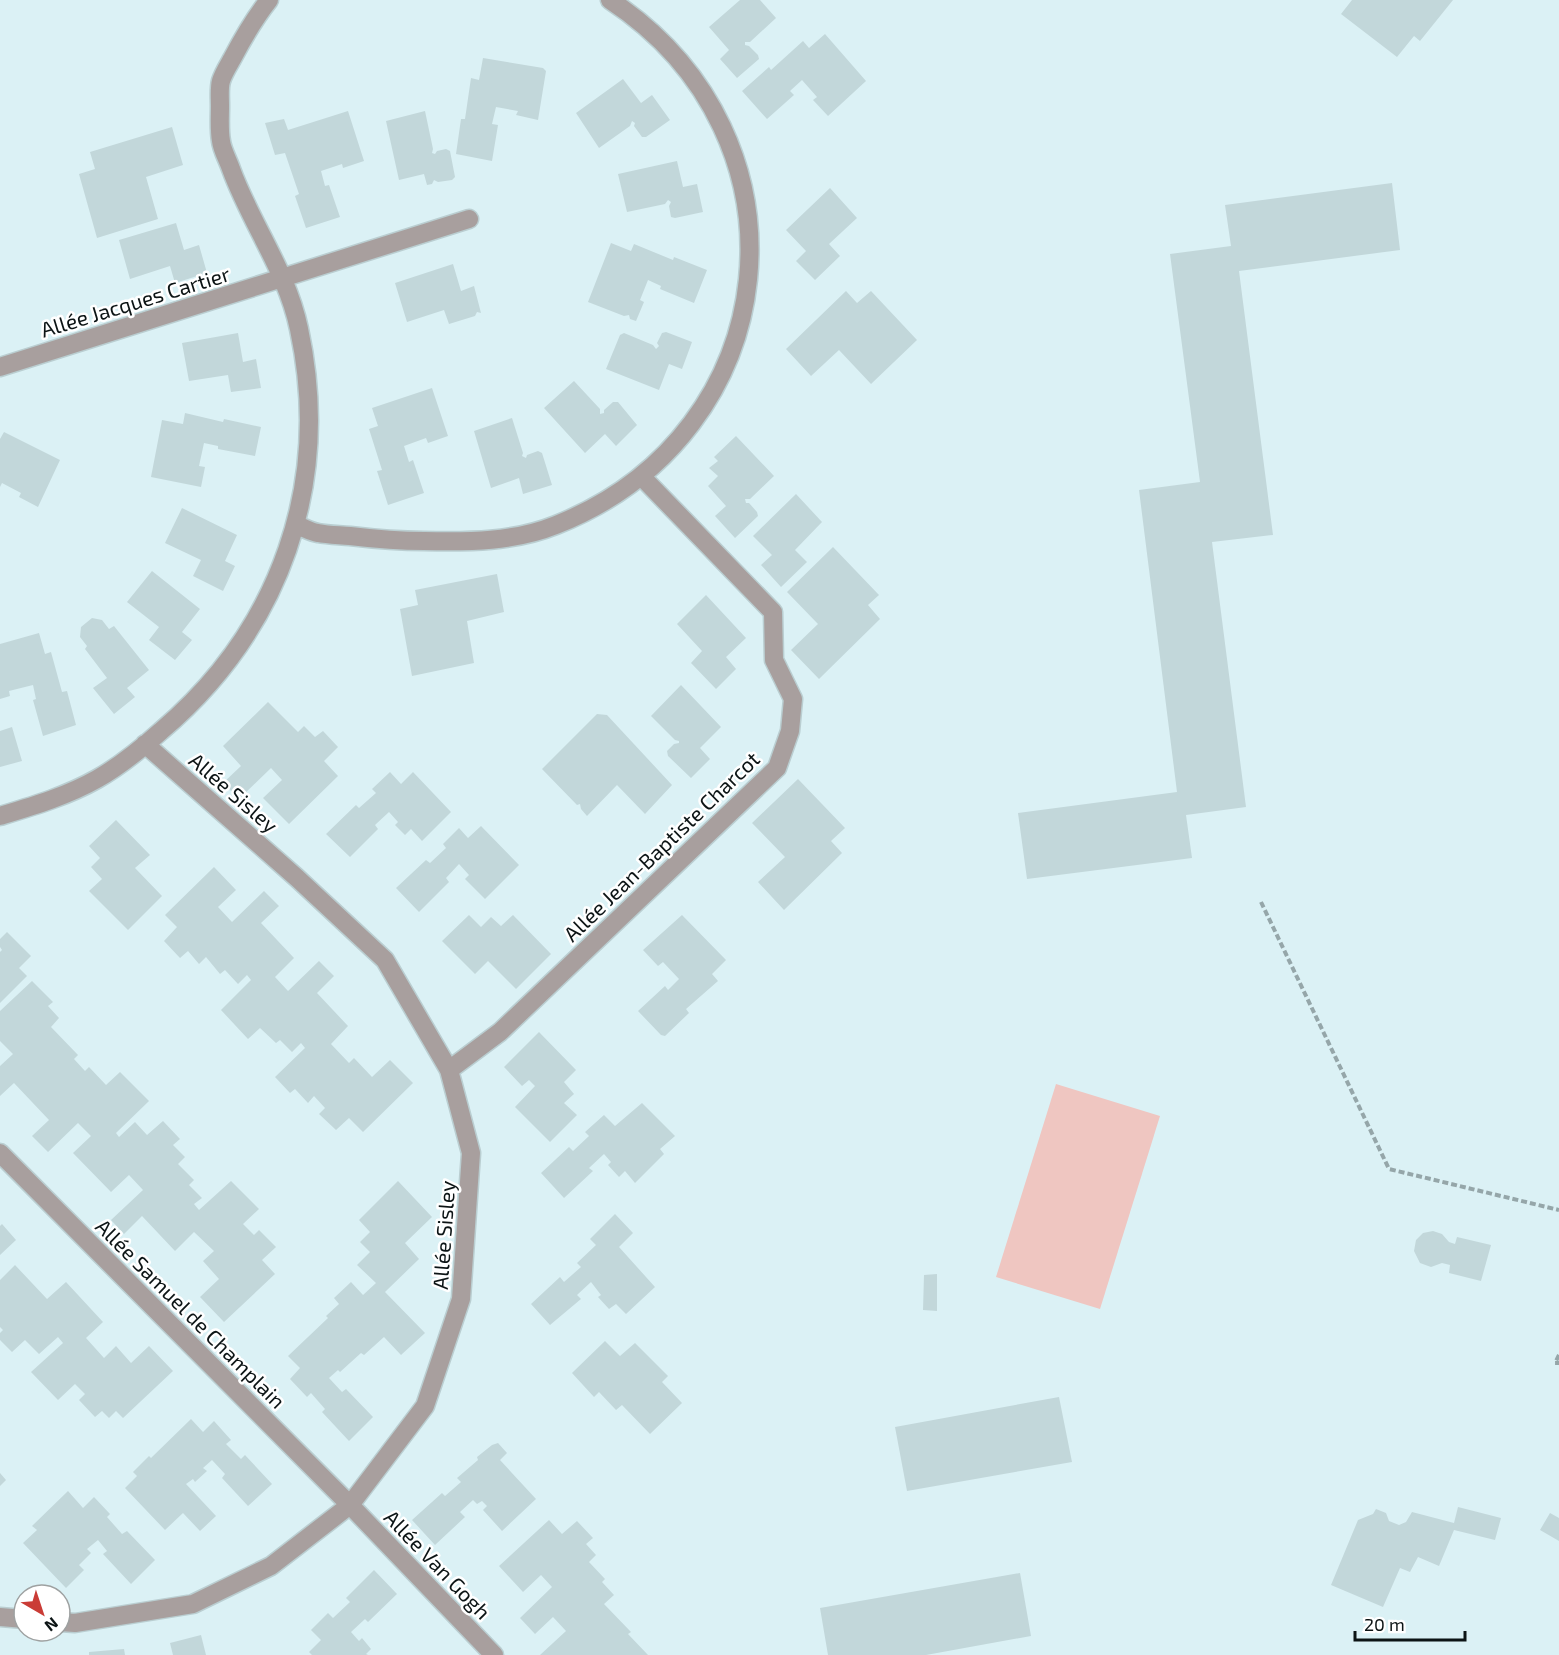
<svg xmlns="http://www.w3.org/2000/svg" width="1559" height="1655" viewBox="0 0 1559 1655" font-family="'Exo 2',sans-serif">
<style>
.green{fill:#efc6c1}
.building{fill:#c2d7da}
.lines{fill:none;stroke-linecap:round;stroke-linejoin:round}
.street-casing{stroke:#baced1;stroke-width:21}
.path{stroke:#95a6a9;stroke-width:4;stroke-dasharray:6 3;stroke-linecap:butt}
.street{stroke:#a89f9e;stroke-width:18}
.labels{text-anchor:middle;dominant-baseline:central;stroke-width:5;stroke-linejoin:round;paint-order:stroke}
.street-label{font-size:21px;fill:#0c1415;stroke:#fff}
</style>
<rect width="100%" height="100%" fill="#dbf1f5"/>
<path class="green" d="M1056,1084l104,32 -60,193 -104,-32z"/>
<path class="building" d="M740,0h20l16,18 -26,24h-5v3l4,1 9,9 1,4 -22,19 -17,-19 9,-9 -20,-23z
M1352,0h101l-33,41 -6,-5 -17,21 -56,-43z
M825,34l41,47 -38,35 -15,-16 4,-3 -15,-17 -12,11 4,4 -27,24 -25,-28 27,-24 2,3 32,-29 6,7z
M483,58l60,10 3,3 -8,49 -22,-5 2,-4 -22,-4 -4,17 6,1 -6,36 -36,-7 5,-35h4l6,-41 8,2z
M623,79l18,24 11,-8 18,25 -24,17h-4l-8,-11 1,-3 -3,-2 -2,5 -31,22 -23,-35z
M348,111l16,50 -21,7 -1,-4 -21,7 4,15 4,-1 11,32 -34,11 -11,-32 4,-2 -14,-41 -10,2 -10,-32 19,-4 4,11z
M425,111l8,38 -1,4 3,1 2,-3 9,-2 4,2 5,26 -3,3 -14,2 -4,-2 -2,4 -5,1 -3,-11 -25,6 -13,-59z
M172,127l11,38 -37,12 12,42 -61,19 -18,-64 16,-5 -5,-17z
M677,161l6,26 14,-3 6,28 -28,6 -4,-1 -2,-11 2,-4 -3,-2 -3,4 -38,8 -9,-38z
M1392,183l8,67 -161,21 34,264 -61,7 34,265 -60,8 6,43 -165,21 -9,-66 159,-21 -38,-302 61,-8 -30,-228 61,-8 -6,-41z
M830,188l27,30 -28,26 11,12 -25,24 -19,-19 10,-10 -20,-21z
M176,223l8,27 15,-5 8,28 -32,10 -5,-17 -40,13 -11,-39z
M611,243l20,8 3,-7 39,16 1,-3 33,13 -13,33 -34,-14 1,-3 -13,-6 -8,20 4,2 -8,19 -6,-2 -1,-4 -5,1 -36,-14z
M453,264l8,27 13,-5 7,27 -4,-1 -2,4 -26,8 -5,-14 -37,12 -12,-39z
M846,291l11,12 14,-12 46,49 -46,44 -32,-34 -28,26 -25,-27z
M666,332l26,10 -10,27 -13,-5 -10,26 -53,-21 14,-34 4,-2 29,12 3,4 3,-3 -2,-3 5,-10z
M238,333l5,29 13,-3 5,29 -30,4 -3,-17 -39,6 -7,-38z
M574,381l26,28v5l4,-1v-3l9,-8h5l19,23 -21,21 -11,-12 -20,19 -41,-45z
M432,388l16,48 -20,7 -2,-5 -22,8 5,16 4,-2 11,33 -36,12 -11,-34 5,-1 -13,-41 9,-3 -6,-18z
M185,413l38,9 1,-3 37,8 -6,29 -37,-7v-3l-14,-3 -5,23 6,1 -4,20 -50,-10 11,-57 21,4z
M512,418l11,35 -1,3 4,2 1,-3 11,-4 4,2 10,32 -29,9 -4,-16 -28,10 -17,-57z
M4,432l56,28 -22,47 -19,-10 2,-4 -19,-10 -2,4v-48z
M736,436l38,40 -24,23h-5l1,4h3l8,9 1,4 -23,22 -20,-22 11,-10 -18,-20 10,-10 -9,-8 9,-7 -4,-4z
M796,494l26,28 -27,28 12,12 -26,25 -20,-22 11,-10 -19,-19z
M182,508l55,27 -12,26 10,5 -12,25 -30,-15 8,-16 -36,-17z
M833,547l46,48 -11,10 12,14 -61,60 -28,-29 27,-26 -31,-32z
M152,571l48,38 -18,23 10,8 -17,20 -26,-20 10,-13 -32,-25z
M497,574l7,38 -37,9 7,42 -62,13 -12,-67 18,-4 -3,-15z
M706,595l40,43 -20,19 10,12 -20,20 -25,-26 11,-12 -25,-27z
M92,618l10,2 7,9 5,-3 35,44 -22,18 8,9 -21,17 -21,-26 14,-10 -22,-29 2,-3 -7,-9 1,-10z
M39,633l6,21 6,-2 11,40 5,-1 9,34 -33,11 -10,-36 3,-1 -3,-14 -24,6 1,5 -10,3v-55z
M681,685l40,42 -21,21 10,11 -19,19 -23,-22 -1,-5 7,-7 5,-1v-2l-4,-1 -24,-24z
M268,702l30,30 6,-6 11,11 8,-6 15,16 -14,14 14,15 -49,48 -26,-26 19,-18 -11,-12 -32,31 -16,-16 18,-17 -18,-20z
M597,714l10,1 65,70 -27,29 -28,-29 -30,31 -6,-7 -1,-5 -3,1 -35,-36z
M12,727l10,34 -22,6v-36z
M390,772l11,12 12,-12 38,40 -29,29 -11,-12 -6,6 -10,-10 3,-3 -9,-10 -14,13 3,4 -28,28 -24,-23 30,-29 3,3 17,-15 -4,-4z
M798,779l47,49 -14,13 11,12 -58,57 -26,-28 27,-25 -33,-34z
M116,820l34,35 -15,13 27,28 -34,34 -39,-39 13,-12 -11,-12 9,-9 -11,-12z
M481,826l38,39 -34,34 -20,-20 4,-4 -10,-11 -13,14 3,4 -30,30 -23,-24 30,-28 4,3 16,-15 -3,-4 16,-16 9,10z
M214,867l22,23 -18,17 14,15 32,-31 15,15 -18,17 33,35 -19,19 13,14 31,-30 15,15 -17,17 31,33 -17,18 18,19 5,-5 18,19 18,-17 23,23 -50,49 -14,-14 -13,12 -17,-16 6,-6 -11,-12 -6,7 -13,-14 -5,4 -15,-16 30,-29 -4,-5 -9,9 -12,-12 -4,3 -16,-15 -12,11 -27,-29 30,-30 -4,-5 -9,9 -13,-14 -5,4 -14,-17 -7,7 -11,-13 -8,7 -16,-17 13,-14 -12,-12z
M469,915l12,12 10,-10 10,9 12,-11 38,39 -35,35 -28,-28 -13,13 -33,-33z
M682,915l44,45 -14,14 6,7 -32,28 3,4 -24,23 -4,-1 -23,-24 27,-25 3,4 11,-11 -16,-17 -5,4 -15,-16z
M7,932l24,24 -12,12 8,8 -27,27v-51l2,-2 -2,-3v-8z
M32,981l21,21 -5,4 11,12 -8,9 27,28 -4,4 11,12 4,-4 17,18 14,-13 29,29 -33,32 3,4 16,-15 12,13 16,-14 17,18 -7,6 12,12 -7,7 16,16 -5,5 13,13 -8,6 5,6 32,-29 28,28 -16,15 11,11 5,-5 17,17 -14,13 13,14 -51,48 -24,-25 19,-18 -16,-18 11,-10 -20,-19 -19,19 -33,-35 -18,18 -13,-14 32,-30 -14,-15 -18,17 -38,-39 18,-17 -13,-13 -30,29 -16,-16 17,-16 -35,-37 -14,13v-30l13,-12 -13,-13v-30z
M539,1032l37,38 -12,12 10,12 -10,9 13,12 -27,27 -35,-35 20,-21 -6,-6 -7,6 -18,-19z
M642,1103l33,33 -15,13 4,5 -29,29 -10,-12 -6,6 -11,-12 3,-3 -7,-8 -15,14 4,3 -29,27 -23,-25 28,-26 4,4 16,-15 -4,-4 19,-17 11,11z
M398,1181l34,36 -27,26 14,16 -34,33 40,41 -24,22 -17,-18 -20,18 -3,-2 -21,19 -2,-2 -9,8 13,14 4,-3 27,28 -24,24 -27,-29 3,-3 -14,-16 -4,4 -17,-18 10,-11 -12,-12 40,-38 -2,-2 13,-12 -5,-6 17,-16 12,13 13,-12 -19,-18 13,-13 -10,-10 10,-10 -11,-12z
M615,1214l18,19 -14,14 36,40 -29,27 -10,-10 -7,5 -11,-12 3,-2 -10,-13 -14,13 4,4 -31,26 -19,-21 29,-27 4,5 17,-15 -4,-4 19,-18 -6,-6z
M2,1224l14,16 -16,15v-29z
M1433,1231l9,3 7,8 6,2 2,-7 34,8 -10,36 -32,-8 1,-8 -8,-2 -11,4 -11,-4 -6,-12 2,-11 7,-7z
M15,1265l32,34 19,-17 37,40 -17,16 18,20 12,-12 15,17 18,-17 24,25 -50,47 -7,-7 -7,7 -7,-7 -7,6 -16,-17 6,-6 -10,-10 -17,16 -27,-28 32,-29 -5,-6 -19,17 -14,-14 -13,12 -12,-12v-7l3,-3 -3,-3v-47z
M937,1274v37l-14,-1 1,-35z
M605,1341l15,15 15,-13 33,33 -6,6 20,21 -32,31 -28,-29 -6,5 -17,-18 -5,5 -22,-24z
M1059,1397l13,65 -165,29 -12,-64z
M191,1419l12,13 11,-11 17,19 -5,4 15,15 4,-4 27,29 -24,22 -26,-28 3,-4 -13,-14 -9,8 4,3 -12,11 -2,-3 -7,5 30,32 -16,15 -17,-18 -18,17 -40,-42 12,-12 -4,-4 16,-16 2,2z
M498,1443l9,10 -7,7 36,39 -34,32 -19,-21 4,-4 -5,-5 -5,3 -4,-4 -13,12 5,5 -30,28 -23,-25 30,-27 3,3 16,-14 -4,-4 21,-18 -1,-3 15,-12z
M0,1473l6,7 -6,6z
M68,1491l15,17 11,-11 16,17 -3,3 15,17 5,-3 28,29 -24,24 -28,-30 4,-3 -9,-11 -11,9 4,4 -12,12 5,5 -18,18 -43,-45 14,-13 -5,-4z
M1458,1507l43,11 -6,22 -41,-10 -15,36 -21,-9 -8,15 -10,-4 -17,39 -52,-22 27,-65 15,-6 3,-5 10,4 3,8 10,4 7,-3 6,-10 42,11z
M1550,1513l9,5v23l-19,-11z
M549,1520l13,14 15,-13 16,17 -7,6 10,11 -7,7 16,17 -3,3 12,13 -10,9 27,28 -3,2 20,21h-108l26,-24 -13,-14 -18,17 -15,-16 32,-31 -11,-12 -18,17 -24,-26z
M374,1570l23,24 -29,28 -3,-3 -14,13 8,9 3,-3 9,11 -5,5 2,1h-56l-3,-3 12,-12 -10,-10 17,-17 5,5 17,-16 -4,-4z
M1020,1573l11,63 -105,19h-98l-8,-47z
M201,1635l5,20h-33l-3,-12z
M124,1649l1,6h-36v-3z"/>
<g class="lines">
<defs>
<path id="street" d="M0,367l469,-148
M296,525c7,2 14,7 22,8 10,2 21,2 32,3 25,3 49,5 74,5 45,1 90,1 132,-16 232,-92 262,-388 54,-525
M0,816c33,-10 67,-20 97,-37 23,-13 45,-31 64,-48 120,-102 171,-248 138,-402 -12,-58 -48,-105 -68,-160 -3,-9 -9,-19 -10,-28 -2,-11 -1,-24 -1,-35 0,-8 -1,-18 1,-25 2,-7 7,-15 11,-22 11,-21 22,-40 37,-59
M449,1070l51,-38 277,-264 13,-37 3,-32 -19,-39 -1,-48 -131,-135
M0,1153l350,352 144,150
M0,1617l24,2
M60,1622l15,1 118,-19 78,-38 79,-61 75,-99 36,-107 10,-146 -22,-83 -64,-110 -88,-82 -152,-134"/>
</defs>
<use href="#street" class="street-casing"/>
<path class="path" d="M1261,902l128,267 170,41
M1559,1355l-4,8h4"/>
<use href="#street" class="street"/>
</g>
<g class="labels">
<g class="street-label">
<text transform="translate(135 301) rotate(-17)">Allée Jacques Cartier</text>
<text transform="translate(234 792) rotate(41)">Allée Sisley</text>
<text transform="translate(661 846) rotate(-44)">Allée Jean-Baptiste Charcot</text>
<text transform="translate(443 1235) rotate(-86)">Allée Sisley</text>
<text transform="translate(191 1313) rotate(45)">Allée Samuel de Champlain</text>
<text transform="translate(438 1564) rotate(46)">Allée Van Gogh</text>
</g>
</g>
<g transform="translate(42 1613) rotate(141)"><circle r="28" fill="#ffffff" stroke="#9ea1a1" stroke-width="1.5"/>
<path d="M0-4.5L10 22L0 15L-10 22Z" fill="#ca3c36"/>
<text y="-9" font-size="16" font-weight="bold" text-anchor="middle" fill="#0c1415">N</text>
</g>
<path d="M1355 1631v9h110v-9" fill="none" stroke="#0c1415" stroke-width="3"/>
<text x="1364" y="1631" font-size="18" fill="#0c1415" stroke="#ffffff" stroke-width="4.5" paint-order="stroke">20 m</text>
</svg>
